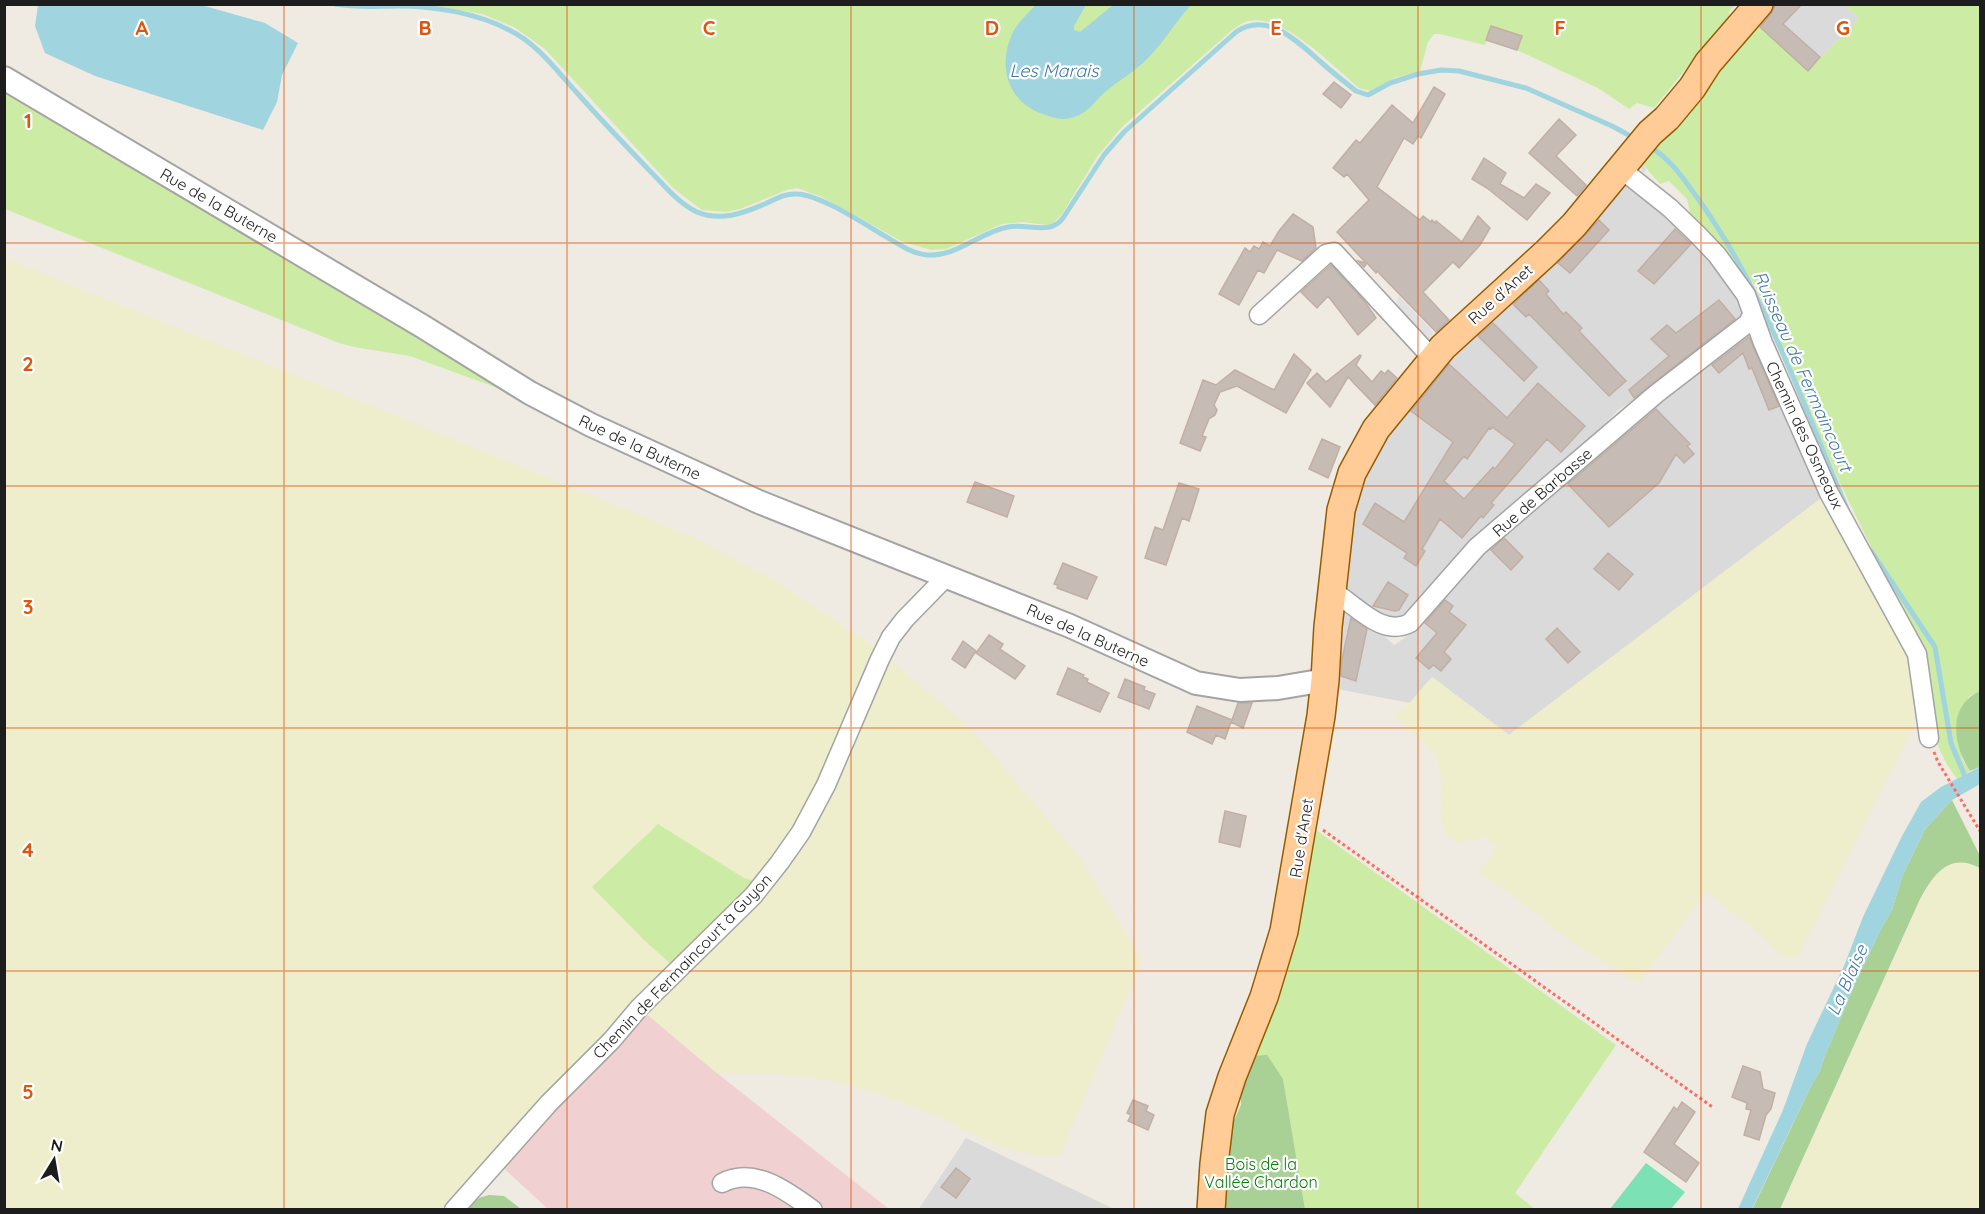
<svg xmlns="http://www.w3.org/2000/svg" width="1985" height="1214" viewBox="0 0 1985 1214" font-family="Quicksand,sans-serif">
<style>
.residential{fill:#dbdada}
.commercial{fill:#f0d0d1}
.farmland{fill:#eec}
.grass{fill:#cceba5}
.forest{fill:#a9d095}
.pitch{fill:#7ce1b5}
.parking{fill:#e1e1e1}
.water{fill:#a0d4de}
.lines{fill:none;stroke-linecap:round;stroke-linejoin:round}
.stream{stroke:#a0d4de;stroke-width:5}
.building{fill:#c6bcb5;stroke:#c1afa4;stroke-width:1.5;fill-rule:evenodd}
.minor-casing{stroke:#a4a4a4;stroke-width:21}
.tertiary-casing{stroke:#a4a4a4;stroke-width:26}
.primary-casing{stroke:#965c00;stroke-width:30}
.path{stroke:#ff6a63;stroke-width:3;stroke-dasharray:3 3;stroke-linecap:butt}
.minor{stroke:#fff;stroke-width:18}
.tertiary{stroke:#fff;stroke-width:22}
.primary{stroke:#ffcc97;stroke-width:27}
.grid{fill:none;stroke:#de560d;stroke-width:1.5;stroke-opacity:0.55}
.labels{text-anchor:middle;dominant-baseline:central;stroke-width:4.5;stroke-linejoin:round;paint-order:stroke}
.street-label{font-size:16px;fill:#1d1d1d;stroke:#fff}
.park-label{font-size:16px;fill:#077e0b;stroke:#fff}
.water-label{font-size:18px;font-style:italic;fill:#437ba8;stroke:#fff}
.grid-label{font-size:20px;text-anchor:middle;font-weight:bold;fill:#de560d;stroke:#fff;stroke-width:4.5;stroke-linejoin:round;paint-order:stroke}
</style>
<rect width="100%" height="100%" fill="#efeae2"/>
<path class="residential" d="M1770,5h76l13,13 -51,53 -50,-45 -117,136 5,7 -2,4 -5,-8z
M1628,181l94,88 25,45 -109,88 -3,-3 -17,11 -28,30 -178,175 -17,6 -38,-19 -10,-14 -4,-10 18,-105 79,-111z
M1752,331l72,165 -315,239 -77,-58 -22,26 -78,-15 9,-81 28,15 25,23 16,-11 13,-13 49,-57 38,-34 214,-182z
M966,1138l148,71 -196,1z"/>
<path class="commercial" d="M643,1011l75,63 171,135h-341l-49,-45z"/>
<path class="farmland" d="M4,258l371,149 318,130 83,44 103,69 -68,155 -55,76 -12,-3 -86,-54 -65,63 51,53 28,25 -1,6 -118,114 -41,44 -67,80h-440z
M1824,496l83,151 9,61 -4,22 -115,228 -16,-3 -26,-25 -49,-38 -68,92 -65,-41 -58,-46 -37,-25 20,-24 -13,-11 -27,6 -13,-9 -4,-17 1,-33 -5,-24 -10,-14 -35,-31 13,-7 27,-31 77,58z
M887,657l85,73 109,129 61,101 -82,196 -22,-1 -27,-5 -27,-10 -44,-23 -61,-23 -49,-14 -49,-6h-63l-75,-63 124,-126z
M1957,862h8l15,6v341l-200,1 140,-311 17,-26 11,-8z"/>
<path class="grass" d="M432,5h1313l-3,2 -7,-2 -6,7v4l-75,92 -17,-5 -8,6 -31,-21 -81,-38 5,-14 -31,-10 -6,19 -45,-11h-6l-6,8 -8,29 -26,7 -24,13 -11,-3c-25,-21 -76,-75 -111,-67 -6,2 -12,6 -17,10l-109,96 -25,30 -35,57 -9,9 -6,2 -24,-3 -21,2 -56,25 -15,1 -30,-9 -79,-44 -25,-9 -10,2 -47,19 -14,3 -24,-2 -29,-22 -128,-139 -31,-22 -32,-13z
M1846,5h134v686l-12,6 -6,62 8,12 -13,8 -11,-16 -10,-22 -13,-87 -84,-173 -84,-196 -65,-72 -3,-14 -18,-18 -9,3 -19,-22 116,-137 51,46 51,-53z
M4,87l518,310 -112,-41 -56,-9 -15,-4 -334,-134z
M658,824l86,54 12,3 -84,84 -28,-25 -52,-53z
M1309,825l307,220 -101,148 21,17 -231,-1 -22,-130 -32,-23z"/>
<path class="forest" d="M1980,691v76l-10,4c-17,-26 -23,-65 10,-80z
M1952,800l28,56v12c-31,-16 -46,6 -60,31l-140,310 -28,1 60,-126 8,-13 4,-13 31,-74 27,-57 10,-17 10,-33 23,-48z
M1267,1055l16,24 22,130h-78l-5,-8 6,-67 13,-29 -1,-16 11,-33z
M489,1195l15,1 17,13 -56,1 14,-12z"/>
<path class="pitch" d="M1646,1163l39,29 -14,17h-61z"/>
<path class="parking" d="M1399,296l34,36 -5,14 -34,-37z"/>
<path class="water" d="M1037,4l49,1 -12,21v4l6,2 33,-27h78c-15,16 -27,37 -43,53 -12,13 -29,22 -43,34 -10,9 -17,21 -31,25 -11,4 -21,1 -31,-3 -36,-12 -46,-49 -30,-82 6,-11 15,-19 24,-28z
M38,5h163l64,18 33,20 -16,32 -5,27 -14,28 -168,-54 -50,-23 -10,-27z
M1980,767v17l-28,16 -27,29 -23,48 -10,33 -10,17 -27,57 -31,74 -4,13 -8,13 -60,125h-14l45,-99 24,-66 37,-78 19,-49 38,-79 20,-36 20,-15z"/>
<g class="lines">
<path class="stream" d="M335,4c22,4 42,2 64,2 35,0 78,7 110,24 29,14 48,41 69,64 23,26 47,51 71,76 15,15 29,33 48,42 23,10 48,1 70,-9 9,-4 19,-10 30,-9 25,1 70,32 93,45 11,7 24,15 37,16 30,2 53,-23 81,-28 19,-4 42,9 55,-9l41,-63 20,-23 112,-100c32,-22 63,11 86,31 11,10 23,19 34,28l12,4 22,-12 28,-9 23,-4 18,1 67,17 86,38 24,13
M1650,147c21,12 35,34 49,53 67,94 104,204 148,309
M1871,551l64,96 16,96 16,38"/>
</g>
<path class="building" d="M1776,4h26l-19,20 37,33 -12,14 -48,-44 11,-13z
M1491,26l31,10 -5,14 -31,-10z
M1334,82l17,13 -10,13 -18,-14z
M1434,87l11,7 -24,44 -3,-2 -5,8 -9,-6 -27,49 43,33 3,-4 8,6 1,-2 3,3 1,-2 26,21 16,-26 12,12 -10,17 -21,23 -6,-6 -30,30 26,28 -13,12 -59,-61 -1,2 -9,-10 -3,4 -6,-6 8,2 -29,-31 32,-32 -22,-26 -3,3 -11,-9 23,-28 4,3 32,-38 21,18z
M1559,119l17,16 -20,21 30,29 -9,11 -48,-43z
M1484,158l22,15 -6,11 24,14 12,-14 14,9 -23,27 -40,-32 -15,-9z
M1293,214l20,13 3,21 -14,13 -25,-11 -13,23 -6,-3 -19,35 -20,-11 26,-46 5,4 4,-6 5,3 4,-7 7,4 9,-15z
M1599,220l10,10 -39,43 -12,-10z
M1675,229l16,15 -37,40 -16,-13z
M1331,265l34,37 11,16 -18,17 -30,-39 -11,12 -16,-16z
M1539,280l10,11 -3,3 17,20 3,-2 16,16 -3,3 47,50 -17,15 -80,-82 -3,3 -13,-13z
M1719,300l16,19 -101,79 -5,-8 40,-34 -18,-17 16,-14 9,8z
M1493,323l44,44 -13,14 -46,-45z
M1749,337l30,69 -10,4 -17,-42 -3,1 -6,-16 -24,20 -7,-8z
M1294,354l17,16 -25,43 -49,-27 -17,6 -6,13 3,5 -2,5 -6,4 -7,17 4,1 -6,14 -20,-8 23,-63 13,5 19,-15 39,20z
M1360,355l1,1 -5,9 16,17 9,-11 4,3 3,-4 9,8 -22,27 -27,-28 -18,30 -23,-24 10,-10 9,9z
M1449,364l58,54 31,-35 47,43 -24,26 -14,-13 -56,64 3,2 -11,13 -2,-2 -19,22 -22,-19 -18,30 3,2 -9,15 -12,-8 3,-5 -44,-29 12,-21 29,19 49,-80 -42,-31zM1492,427l23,17 -20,25 -2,-2 -29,32 -20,-18 20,-25 3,3 22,-31 2,1z
M1656,409l34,35 -3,2 7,8 -10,9 -8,-9 -17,29 -50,44 -41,-43z
M1322,439l18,8 -12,31 -19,-9z
M975,482l39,14 -7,21 -40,-15z
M1179,483l20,6 -10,32 -7,-3 -16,47 -21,-7 10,-31 8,3z
M1504,538l19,19 -12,13 -20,-20z
M1608,553l25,21 -14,16 -25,-21z
M1063,563l34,14 -10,22 -30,-11 1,-3 -4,-1z
M1388,582l20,13 -9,15 -4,1 -22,-5z
M1445,600l8,6 -4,6 17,13 -22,27 7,7 -10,12 -8,-6 -4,4 -13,-11 21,-25 -12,-10z
M1351,618l16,11 -11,52 -15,-5 1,-17z
M1557,628l23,24 -12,11 -22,-24z
M989,635l14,9 -3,5 25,17 -10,13 -39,-26z
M963,641l13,10 -11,17 -13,-9z
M1068,668l16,7 -1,2 5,2 -1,3 22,11 -9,19 -43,-18z
M1125,679l20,8 -1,3 11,4 -6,15 -31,-12z
M1238,703h14l-9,25 -12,-6 -6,17 -9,-4 -4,9 -25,-12 10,-26 35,14z
M1225,811l21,5 -6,31 -21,-5z
M1743,1066l17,6 3,17 12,4 -4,16 -5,6 -7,25 -15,-5 7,-25 -5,-1 1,-6 -15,-6z
M1133,1100l15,6 -2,5 8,4 -6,15 -20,-9 3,-6 -4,-2z
M1682,1102l13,10 -21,32 25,19 -13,19 -42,-30 30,-45 3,3z
M956,1168l14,11 -14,19 -15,-11z"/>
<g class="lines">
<defs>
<path id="minor" d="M1621,169l49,39 27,26 20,21 29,40 17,48 66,150 88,161 12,84
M1259,315l67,-61 8,-2 99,107
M1332,591c24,13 49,47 78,32l67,-76 179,-153 92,-71 4,-8
M722,1183c32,-17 65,8 91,27
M454,1210l95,-107 63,-63 27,-32 114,-112 27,-34 21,-30 25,-47 54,-126 11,-22 14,-18 42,-43"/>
<path id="tertiary" d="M4,78l418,248 108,67 61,32 168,77 311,124 126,57 44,7 38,-2 47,-8"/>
<path id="primary" d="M1211,1210l3,-46 6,-50 12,-37 32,-80 20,-66 37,-215 4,-36 3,-53 13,-117 11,-37 24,-44 67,-82 103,-94 28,-28 76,-92 17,-15 25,-30 16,-25 51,-59"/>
</defs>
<use href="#minor" class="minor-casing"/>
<use href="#tertiary" class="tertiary-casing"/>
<use href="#primary" class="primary-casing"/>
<path class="path" d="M1934,752l4,10 42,69
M1323,830l391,278"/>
<use href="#minor" class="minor"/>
<use href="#tertiary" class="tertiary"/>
<use href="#primary" class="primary"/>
</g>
<path class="grid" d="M284,4v1206M567,4v1206M851,4v1206M1134,4v1206M1418,4v1206M1701,4v1206M4,243h1976M4,486h1976M4,728h1976M4,971h1976"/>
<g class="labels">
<g class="street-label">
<text transform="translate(219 205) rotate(30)">Rue de la Buterne</text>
<text transform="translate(1500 294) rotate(-42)">Rue d'Anet</text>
<text transform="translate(1805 435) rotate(65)">Chemin des Osmeaux</text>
<text transform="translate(640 447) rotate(25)">Rue de la Buterne</text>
<text transform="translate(1542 492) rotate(-41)">Rue de Barbasse</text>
<text transform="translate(1088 635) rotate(24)">Rue de la Buterne</text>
<text transform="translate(1301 838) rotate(-81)">Rue d'Anet</text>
<text transform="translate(682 966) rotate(-46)">Chemin de Fermaincourt à Guyon</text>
</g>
<g class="park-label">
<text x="1261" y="1164">Bois de la<tspan x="1261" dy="18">Vallée Chardon</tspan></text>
</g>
<g class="water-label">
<text x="1054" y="70">Les Marais</text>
<text transform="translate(1803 371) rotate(66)">Ruisseau de Fermaincourt</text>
<text transform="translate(1847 980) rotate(-66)">La Blaise</text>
</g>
</g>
<g class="grid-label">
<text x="142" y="35">A</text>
<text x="425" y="35">B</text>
<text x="709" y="35">C</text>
<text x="992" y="35">D</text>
<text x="1276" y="35">E</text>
<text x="1560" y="35">F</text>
<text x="1843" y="35">G</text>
<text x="28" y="128">1</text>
<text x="28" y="371">2</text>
<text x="28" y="614">3</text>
<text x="28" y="857">4</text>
<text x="28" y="1099">5</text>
</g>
<rect width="1985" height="1214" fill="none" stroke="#1d1d1d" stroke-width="12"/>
<g transform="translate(54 1160) rotate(11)" stroke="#ffffff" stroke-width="4.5" paint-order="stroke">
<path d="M0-4.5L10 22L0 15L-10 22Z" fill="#1d1d1d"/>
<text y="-9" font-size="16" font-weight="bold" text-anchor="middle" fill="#1d1d1d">N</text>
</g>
</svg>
